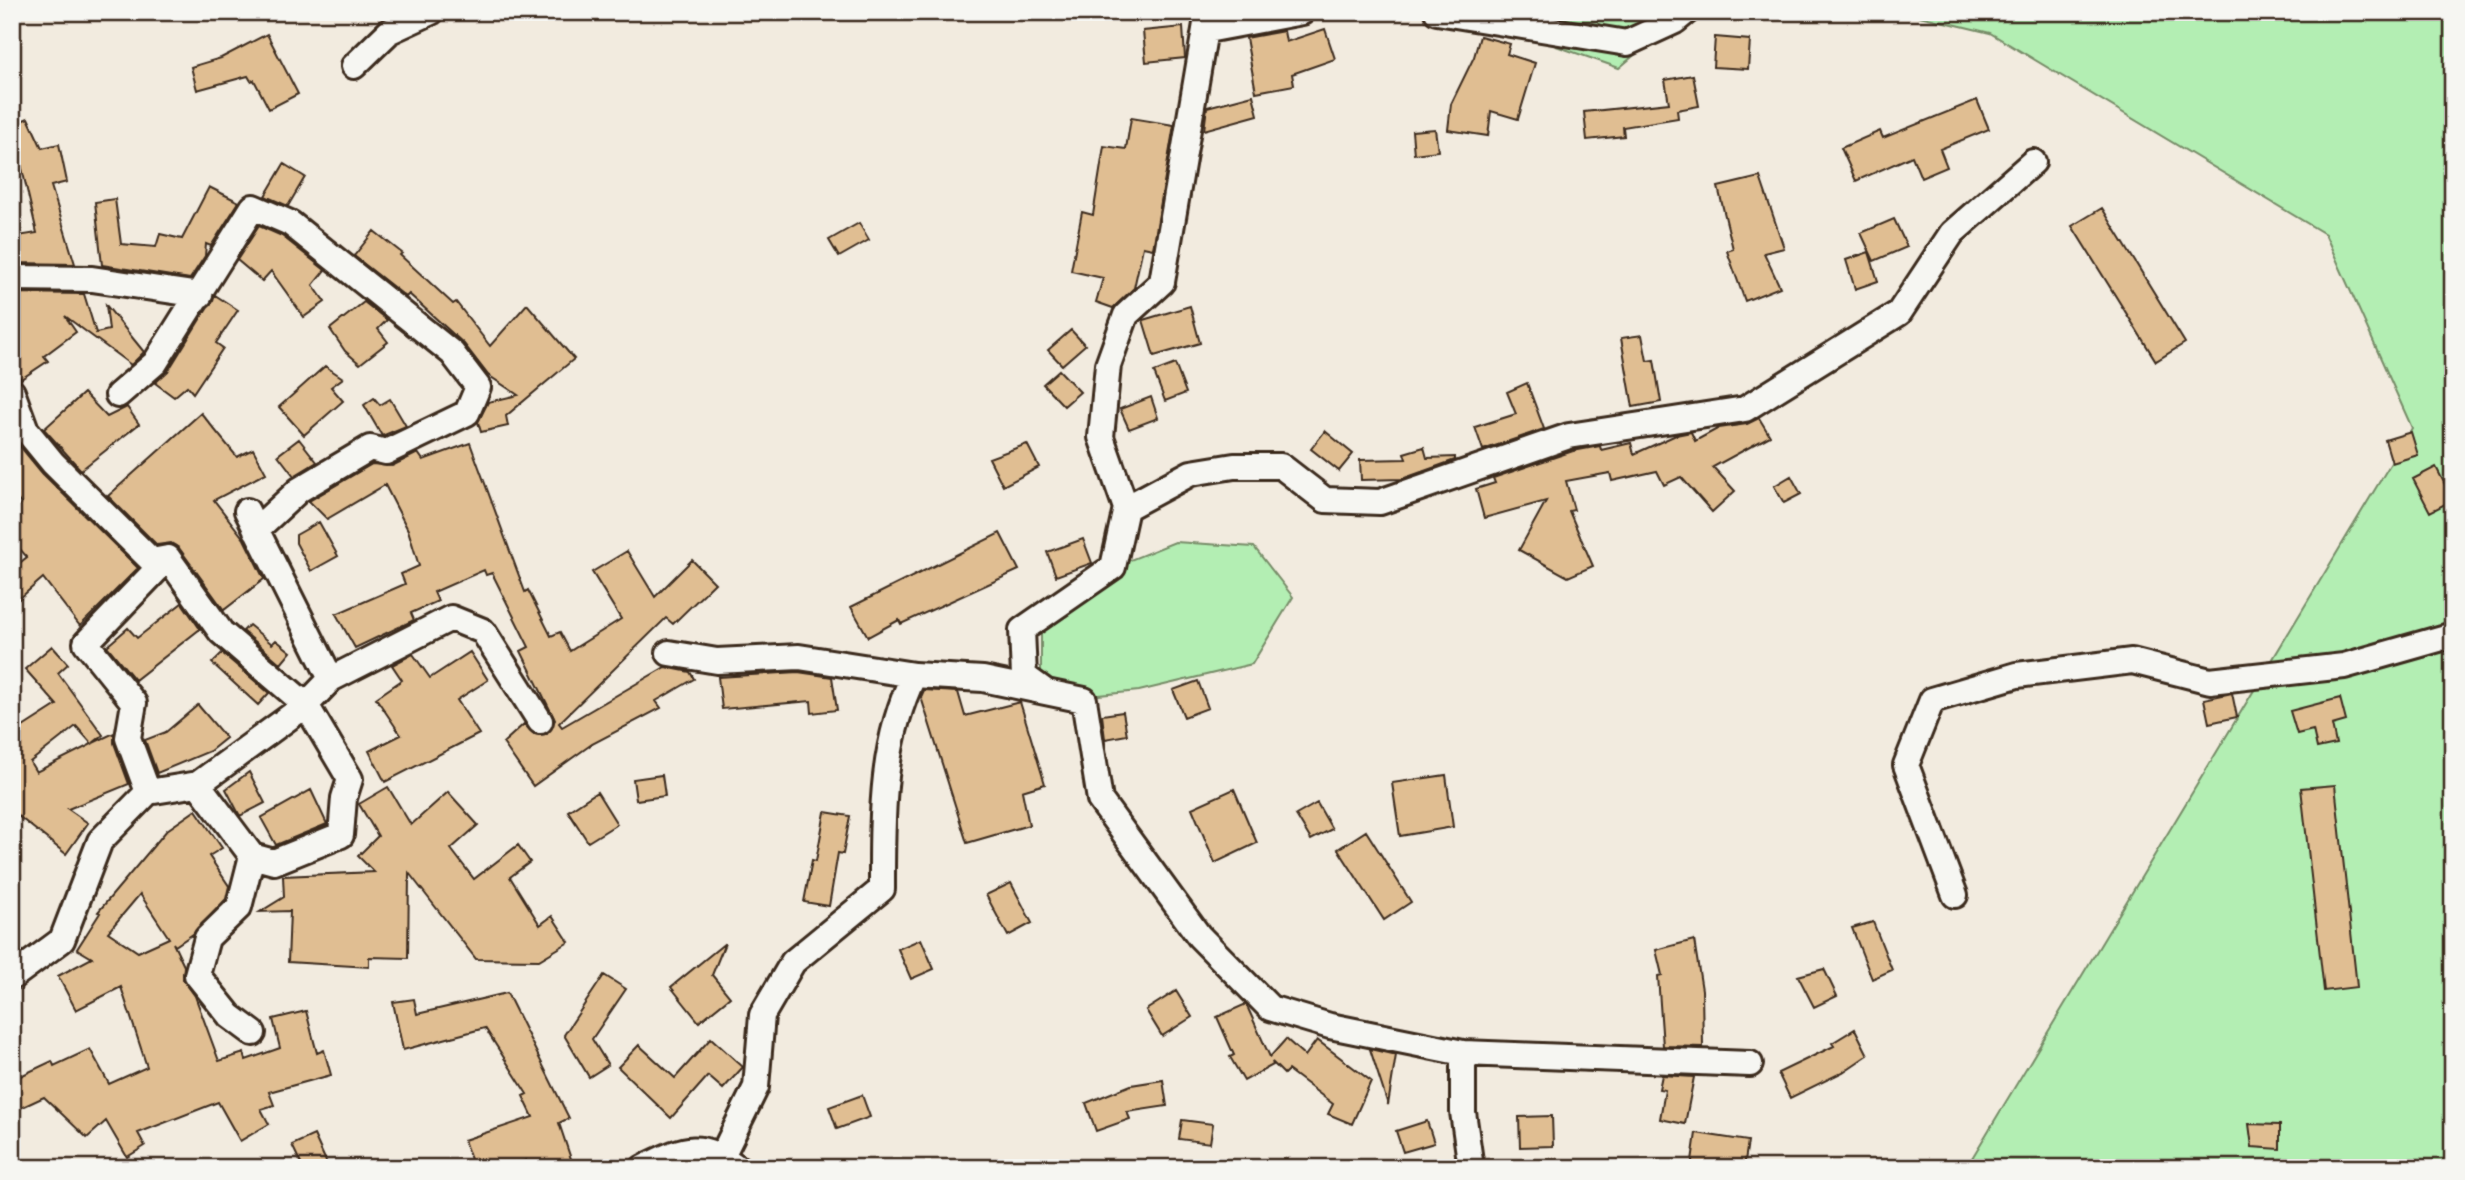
<svg xmlns="http://www.w3.org/2000/svg" width="2465" height="1180" viewBox="0 0 2465 1180" font-family="Itim,sans-serif">
<style>
.green{fill:#b3eeb3;stroke:#778c68;stroke-width:2}
.building{fill:#e0be92;stroke:#3b2a1e;stroke-width:2;fill-rule:evenodd}
.lines{fill:none;stroke-linecap:round;stroke-linejoin:round}
.street-casing{stroke:#3b2a1e;stroke-width:30}
.street{stroke:#f6f6f2;stroke-width:24}
</style>
<rect width="100%" height="100%" fill="#f2ebdf"/>
<filter id="ink" filterUnits="userSpaceOnUse"><feTurbulence type="fractalNoise" baseFrequency=".0143" numOctaves="2"/><feDisplacementMap in="SourceGraphic" scale="14" xChannelSelector="R" yChannelSelector="G"/><feConvolveMatrix kernelMatrix="1 2 1 2 8 2 1 2 1" color-interpolation-filters="sRGB"/></filter>
<g filter="url(#ink)">
<path class="green" d="M1470,12h215l-66,56 -149,-52z
M1903,12h550v1156h-487l446,-740 -87,-194 -335,-201z
M1175,542l79,5 39,50 -41,67 -113,27 -80,8 -18,-18v-49l89,-72z"/>
<path class="building" d="M1183,27l2,31 -39,4 -3,-31z
M1325,29l10,30 -43,15 2,11 -38,7 -10,-54 38,-7 2,11z
M267,34l31,60 -29,15 -15,-29 -3,1 -3,-5 -51,14 -6,-23 30,-9z
M1480,36l30,8 -3,10 28,9 -17,56 -27,-8 -3,25 -40,-6 3,-26 23,-47z
M1715,37l35,3 -2,29 -35,-2z
M1693,75l6,31 -22,4 1,8 -55,9 1,9 -37,4 -3,-28 85,-9 -4,-23z
M1253,95l5,20 -54,15 3,-23z
M1977,100l12,29 -49,20 7,18 -26,11 -9,-22 -56,25 -15,-33 39,-17 3,7z
M28,118l14,30 17,-4 8,38 -16,4 24,78 -61,-1 -2,-26 25,-4 -20,-86 -5,2v-24z
M1131,118l43,7 -21,124 -10,-2 -9,41 -21,20 -17,-6 7,-24 -32,-7 11,-59 11,3 11,-69 22,3z
M1435,129l3,22 -24,3 -2,-23z
M284,164l21,13 -17,29 -23,-10z
M1760,177l24,71 -20,5 16,34 -35,14 -18,-50 6,-2 -15,-62z
M209,187l30,15 -28,44 -5,-2 -1,12 -15,23 -88,-14 -7,-63 20,-3 6,45 35,3 4,-13 22,5z
M2102,208l83,135 -29,18 -84,-135z
M1894,219l13,28 -33,14 -13,-28z
M859,223l10,17 -30,17 -10,-17z
M259,226l23,10 43,34 -12,15 12,17 -21,15 -33,-46 -9,10 -25,-21z
M374,231l28,22 -2,2 53,49 3,-2 34,44 37,-42 47,55 -68,57 2,10 -27,6 -3,-10 10,-20 30,-7 -30,-20 -24,-31 -55,-50 -3,3 -52,-41z
M1869,252l9,29 -23,8 -9,-29z
M12,293l72,1 12,39 13,-3 -3,-25 38,47 -13,13 -66,-49 11,16 -32,24 4,5 -27,18 -9,-14z
M215,295l23,15 -22,33 7,5 -30,45 -6,-7 -13,11 -19,-14 13,-12z
M364,302l23,18 -9,9 10,13 -28,22 -15,-13 -15,-22z
M1190,306l10,37 -46,13 -11,-36z
M1071,330l14,15 -23,20 -14,-15z
M1642,335l5,26 7,-1 7,42 -28,5 -12,-69z
M1175,364l11,29 -21,8 -11,-29z
M325,366l18,12 -12,9 12,14 -39,34 -25,-28z
M1059,370l21,22 -16,14 -21,-22z
M1527,383l17,46 -61,21 -8,-23 41,-13 -9,-22z
M84,393l23,24 20,-10 12,17 -58,46 -37,-41z
M1151,397l7,21 -29,11 -9,-20z
M374,398l6,7 10,-6 16,27 -24,10 -18,-31z
M201,413l36,44 16,-8 13,24 -52,27 30,39 20,40 -40,31 -45,-62 -8,-5 -14,2 -49,-49z
M1759,418l11,18 -57,31 22,24 -23,21 -31,-35 -17,8 -7,-14 -45,10 -2,-8 -44,8 8,29 -5,1 24,55 -25,11 -49,-27 27,-49 -62,17 -8,-29 19,-6 -2,-5 80,-27 27,-5 1,4 30,-7 3,11 42,-19 15,-3 4,9 24,-13 28,-4z
M1325,431l28,23 -14,17 -28,-22z
M2411,432l7,23 -26,8 -7,-23z
M299,439l18,23 -23,14 -16,-21z
M470,443l55,149 3,-2 23,46 9,-4 10,19 51,-32 -29,-47 35,-21 28,46 37,-37 23,23 -42,41 -7,-6 -107,105 3,4 103,-60 25,5 4,7 -38,22 5,7 -69,36 -59,42 -30,-43 21,-19 10,10h13l8,-14 -34,-69 8,-4 -37,-74 -6,2 -2,-5 -50,22 4,9 -27,12 3,7 -59,28 -19,-34 69,-30 -4,-10 18,-8 -11,-36 -23,-45 -58,34 -18,-18 63,-37 20,2 26,-13 5,7z
M1027,444l12,23 -36,19 -14,-28z
M19,445l23,28 96,95 -58,58 -37,-48 -31,27v-36l15,-12 -15,-17v-29l9,-7 -9,-11v-43z
M1424,447l3,11 28,-1v3l-53,19 -41,1 -1,-20 46,-1 -2,-6z
M2436,467l17,33 -23,12 -17,-33z
M1791,476l10,18 -17,9 -10,-17z
M319,522l19,34 -27,15 -15,-28v-8z
M1000,533l19,37 -118,54 -2,-4 -31,17 -17,-30z
M1083,539l9,24 -36,13 -9,-24z
M182,603l18,26 -65,51 -28,-34 21,-18 9,10z
M249,625l23,19 4,-4 15,12 -10,12 -38,-33z
M52,646l16,18 -10,9 45,62 -10,8 21,-10v10l15,41 -61,25 20,14 -22,31 -54,-43v-77l45,-29 -32,-36zM76,726l16,18 -56,28 -6,-10z
M470,652l18,28 -31,20 22,34 -94,48 -16,-31 32,-16 -25,-37 26,-18 -10,-15 21,-11 17,24z
M222,653l47,40 -11,12 -46,-42z
M798,672l34,5 5,33 -25,3 -1,-12 -89,8 -4,-32z
M1198,681l10,27 -24,9 -11,-27z
M924,690l34,2 7,24 55,-14 25,82 -23,7 7,34 -62,18 -46,-146z
M2232,693l5,24 -28,6 -5,-24z
M2340,698l6,23 -14,4 4,19 -19,4 -4,-18 -16,4 -7,-23z
M198,705l28,33 -16,13 -53,22 -12,-33 21,-8z
M1123,712l4,23 -22,4 -3,-24z
M249,772l16,31 -25,13 -14,-27z
M662,775l3,21 -29,4 -3,-21z
M1446,775l7,52 -53,9 -8,-53z
M2335,785l22,202 -33,4 -23,-203z
M388,787l23,38 37,-33 30,33 -27,24 23,30 44,-34 12,17 -20,15 30,48 12,-9 17,26 -30,18 -63,-1 -67,-86 -1,85 -39,-1v10l-81,-5 2,-51 -30,1 24,-15 -1,-21 91,-4 -16,-16 20,-20 -19,-32z
M1234,789l23,54 -42,20 -23,-55z
M311,790l16,34 -51,21 -15,-27z
M597,792l20,32 -29,18 -20,-31z
M1317,803l15,26 -21,11 -15,-25z
M196,810l26,38 -13,8 20,30 -3,13 -33,35 -18,12 -2,-3 11,23 -1,13 12,17 24,65 25,-8 2,7 34,-12 -7,-29 33,-8 11,42 7,-3 7,25 -62,17 5,13 -13,4 8,15 -29,17 -22,-39 -80,31 7,13 -18,11 -21,-36 -19,17 -43,-41 -32,15v-32l40,-19 2,5 36,-17 19,35 38,-17 -26,-80 -45,23 -18,-34 34,-18 -15,-9 23,-36 -2,-1 69,-82zM140,894l29,44 -31,14 -30,-20z
M825,812l25,4 -7,38 -5,-1 -9,53 -25,-4 8,-42 4,1z
M1366,831l45,71 -27,18 -46,-71z
M1011,883l21,40 -24,13 -22,-41z
M1873,922l19,48 -20,9 -20,-51z
M921,939l13,30 -23,10 -13,-30z
M1694,940l8,50 1,57 -40,-1 -5,-70 4,-1 -6,-25z
M725,943l-13,32 18,22 -31,25 -28,-35z
M1824,969l13,27 -23,11 -16,-31z
M604,975l22,14 -34,50 16,26 -19,12 -25,-42z
M1176,991l16,26 -30,19 -16,-26z
M507,993l62,125 -10,5 15,45h-46l-2,-8 -22,8h-30l-10,-28 69,-23 -10,-21 4,-2 -42,-66 -82,22 -10,-48 21,-3 3,15z
M1246,1004l24,53 16,-18 19,17 12,-16 54,41 -19,43 -24,-10 5,-10 -45,-34 -4,4 -12,-12 1,3 -29,16 -14,-24 4,-2 -17,-38z
M1855,1029l13,26 -25,17 -53,26 -12,-25 56,-27 -2,-3z
M711,1038l32,29 -20,22 -15,-13 -37,42 -53,-51 21,-22 36,33z
M1370,1049l26,6 -8,50z
M1662,1075l32,2 -9,47 -25,-5 5,-29 -6,-1z
M1163,1080l4,26 -40,6 3,7 -34,12 -10,-28 45,-18z
M862,1095l8,22 -33,12 -8,-22z
M1552,1116l1,30 -33,1 -1,-30z
M1182,1120l31,4 -3,19 -31,-4z
M1427,1121l7,22 -31,9 -7,-21z
M2249,1124l31,1v24l-28,-2z
M1696,1133l52,8 -4,27h-53z
M314,1135l15,33h-26l-11,-23z"/>
<g class="lines">
<defs>
<path id="street" d="M1437,12l190,31 48,-22 11,-9
M1207,30l95,-18
M354,66l36,-35 41,-19
M12,278l80,1 108,16
M12,392l14,38 27,33 99,98 16,-3 53,74 85,73 44,74 -6,19 -3,37 -67,27 -22,-6 -54,-72
M118,395l37,-32 98,-156 37,16 162,130 26,34 -11,26 -81,39 -16,-4 -71,42 -43,40
M1126,508l65,-35 43,-7h47l44,34 55,2 189,-66 176,-27 154,-96 53,-80 81,-71
M669,653l48,8 82,-4 115,18
M331,679l120,-61 32,13 57,90
M1084,700l16,100 99,136 71,72 60,18 133,27 287,11
M148,792l-20,-54 6,-35 -48,-60 82,-85
M252,856l-13,51 -32,31 -10,37 33,41 23,17
M1955,895l-49,-130 26,-65 85,-25 115,-14 78,20 134,-15 109,-31
M12,977l50,-37 38,-99 48,-49 50,-8 108,-79 25,-26 -84,-168
M1463,1053v59l8,56
M722,1156l34,-69 6,-72 31,-53 89,-73c0,-75 -1,-146 32,-214l69,4 101,21 -38,-8 -22,-16 -2,-46 91,-63 13,-59 -25,-71 7,-72 18,-50 36,-33 46,-270
M643,1168c40,-19 55,-30 95,0"/>
</defs>
<use href="#street" class="street-casing"/>
<use href="#street" class="street"/>
</g>
</g>
<rect width="2465" height="1180" fill="none" stroke="#f6f6f2" stroke-width="42"/>
<rect x="21" y="21" width="2423" height="1138" fill="none" stroke="#3b2a1e" stroke-width="2.5" filter="url(#ink)"/>
</svg>
